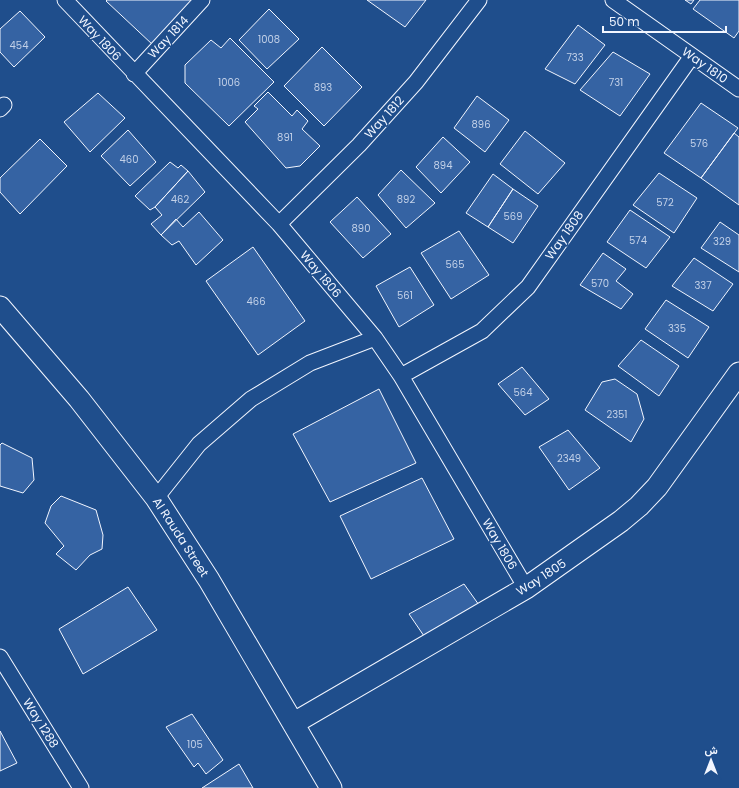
<svg xmlns="http://www.w3.org/2000/svg" width="739" height="788" viewBox="0 0 739 788" font-family="Poppins,Vazirmatn,sans-serif">
<style>
.building{fill:#3563a3;stroke:#f2f6ff}
.lines{fill:none;stroke-linecap:round;stroke-linejoin:round}
.street-casing{stroke:#f2f6ff;stroke-width:17}
.secondary-casing{stroke:#f2f6ff;stroke-width:23}
.street{stroke:#1f4e8c;stroke-width:15}
.secondary{stroke:#1f4e8c;stroke-width:21}
.labels{text-anchor:middle;dominant-baseline:central;stroke-width:3;stroke-linejoin:round;paint-order:stroke}
.number-label{font-size:10px;fill:#c3d1e8}
.street-label{font-size:12px;fill:#f2f6ff;stroke:#1f4e8c}
</style>
<rect width="100%" height="100%" fill="#1f4e8c"/>
<path class="building" d="M107,0h88l-42,45 -47,-44z
M367,0h59l-21,27z
M685,0h9l-3,4z
M700,0h39v31l-5,7 -41,-29z
M269,9l30,30 -32,30 -28,-29z
M20,11l25,26 -31,30 -14,-15v-23z
M578,25l27,20 -30,39 -30,-15z
M230,38l44,44 -45,44 -44,-43v-18l26,-25 10,8z
M322,47l40,40 -38,39 -40,-40z
M613,52l37,22 -30,42 -40,-26z
M268,92l24,24 5,-6 11,11 -6,8 18,17 -20,20 -14,2 -41,-46 13,-13 -4,-3z
M98,93l27,25 -35,34 -26,-30z
M477,96l32,24 -24,32 -31,-24z
M701,103l37,25 -37,50 -37,-25z
M128,130l28,32 -26,24 -29,-30z
M525,131l40,32 -27,31 -38,-30z
M734,133l5,4v68l-38,-27z
M443,137l27,25 -29,31 -25,-26z
M40,139l27,27 -47,48 -20,-22v-14z
M170,162l8,6 3,-3 7,6 -33,36 -5,3 -15,-14z
M401,170l34,33 -29,25 -28,-33z
M188,171l17,21 -44,43 -10,-11 11,-9 -7,-8z
M659,173l38,25 -23,35 -41,-28z
M493,174l20,15 -25,38 -22,-14z
M513,189l25,17 -25,37 -25,-16z
M357,197l34,37 -28,24 -33,-36z
M630,210l40,27 -24,31 -39,-26z
M199,212l24,28 -27,25 -17,-24 -7,4 -11,-10 15,-16 7,8z
M720,222l19,13v37l-38,-24z
M459,231l30,44 -38,24 -30,-46z
M253,247l52,74 -47,34 -52,-74z
M603,253l23,16 -10,12 17,13 -12,15 -41,-24z
M694,258l39,26 -20,27 -41,-25z
M410,267l24,38 -35,22 -23,-41z
M666,300l43,27 -21,31 -43,-29z
M641,340l38,26 -20,30 -41,-30z
M522,367l27,32 -24,16 -27,-31z
M615,379l22,15 7,25 -13,23 -46,-32 17,-28z
M379,389l37,74 -86,39 -37,-68z
M568,430l32,38 -31,22 -30,-43z
M2,443l30,15 2,22 -11,13 -23,-7v-41z
M422,478l32,61 -83,40 -31,-63z
M61,496l35,14 7,25 -1,14 -12,6 -14,15 -20,-16 8,-8 -19,-23 6,-17z
M464,584l15,21 -55,31 -15,-22z
M128,587l29,43 -74,44 -24,-45z
M192,714l31,46 -17,14 -8,-11 -4,4 -28,-40z
M0,731l17,32 -17,8z
M239,764l14,24h-51z"/>
<g class="lines">
<defs>
<path id="street" d="M65,0l214,224 96,114 26,38 125,212
M613,0l126,89
M134,74l68,-74
M0,109l4,-4
M279,224l80,-79 57,-63 63,-82
M401,376l81,-45 46,-44 164,-231
M156,498l43,-54 52,-45 59,-36 65,-25
M0,657l81,131"/>
<path id="secondary" d="M0,307l79,92 77,99 53,82 122,208
M294,723l232,-135 95,-67 18,-15 18,-19 82,-114"/>
</defs>
<use href="#street" class="street-casing"/>
<use href="#secondary" class="secondary-casing"/>
<use href="#street" class="street"/>
<use href="#secondary" class="secondary"/>
</g>
<g class="labels">
<g class="number-label">
<text x="269" y="39">1008</text>
<text x="19" y="45">454</text>
<text x="575" y="57">733</text>
<text x="229" y="82">1006</text>
<text x="616" y="82">731</text>
<text x="323" y="87">893</text>
<text x="481" y="124">896</text>
<text x="285" y="137">891</text>
<text x="699" y="143">576</text>
<text x="129" y="159">460</text>
<text x="443" y="165">894</text>
<text x="180" y="199">462</text>
<text x="406" y="199">892</text>
<text x="665" y="202">572</text>
<text x="513" y="216">569</text>
<text x="361" y="228">890</text>
<text x="638" y="240">574</text>
<text x="722" y="241">329</text>
<text x="455" y="264">565</text>
<text x="600" y="283">570</text>
<text x="703" y="285">337</text>
<text x="405" y="295">561</text>
<text x="256" y="301">466</text>
<text x="677" y="328">335</text>
<text x="523" y="392">564</text>
<text x="617" y="414">2351</text>
<text x="569" y="458">2349</text>
<text x="195" y="744">105</text>
</g>
<g class="street-label">
<text transform="translate(168 37) rotate(-47)">Way 1814</text>
<text transform="translate(100 38) rotate(47)">Way 1806</text>
<text transform="translate(705 65) rotate(35)">Way 1810</text>
<text transform="translate(384 117) rotate(-48)">Way 1812</text>
<text transform="translate(564 235) rotate(-55)">Way 1808</text>
<text transform="translate(321 274) rotate(50)">Way 1806</text>
<text transform="translate(181 537) rotate(57)">Al Rauda Street</text>
<text transform="translate(500 544) rotate(60)">Way 1806</text>
<text transform="translate(541 577) rotate(-33)">Way 1805</text>
<text transform="translate(41 723) rotate(58)">Way 1288</text>
</g>
</g>
<g transform="translate(711 760)" stroke="#1f4e8c" stroke-width="3" paint-order="stroke">
<path d="M0-3L7 15L0 10L-7 15Z" fill="#f2f6ff"/>
<text y="-6" font-size="11" font-weight="bold" text-anchor="middle" fill="#f2f6ff">ش</text>
</g>
<path d="M603 26v6h123v-6" fill="none" stroke="#f2f6ff" stroke-width="2"/>
<text x="609" y="26" font-size="12" fill="#f2f6ff" stroke="#1f4e8c" stroke-width="3" paint-order="stroke">50 m</text>
</svg>
